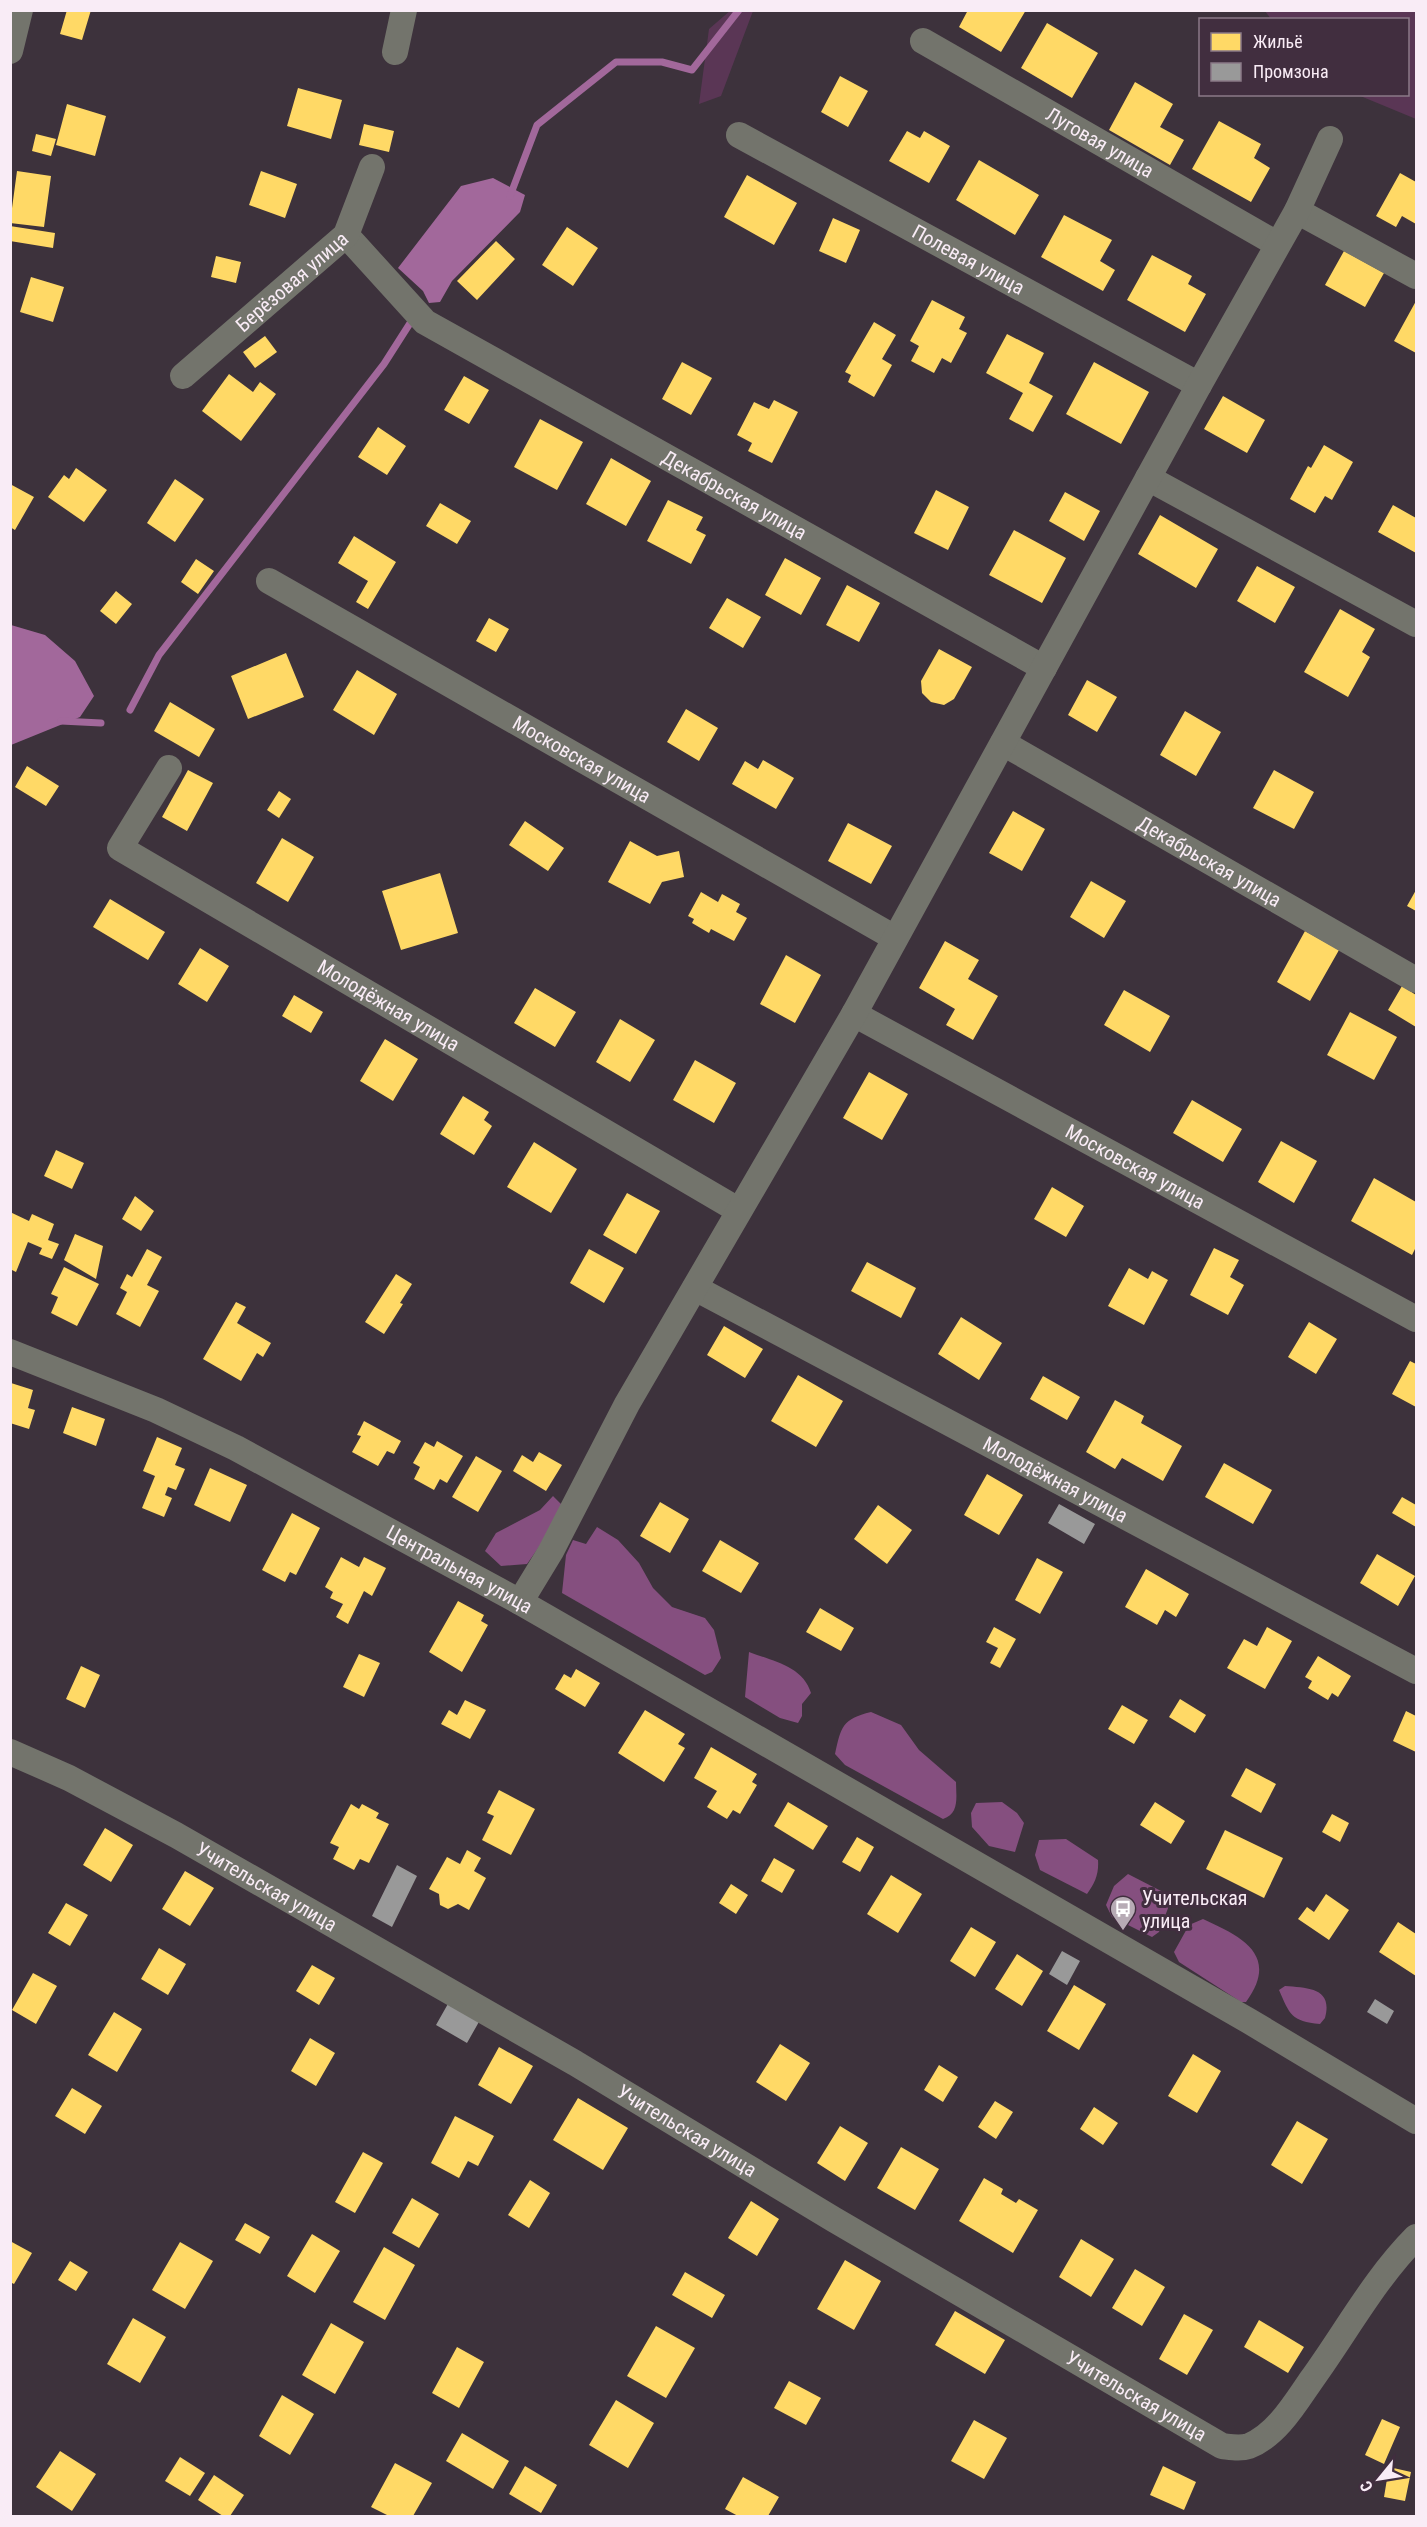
<svg xmlns="http://www.w3.org/2000/svg" width="1427" height="2527" viewBox="0 0 1427 2527" font-family="'Roboto Condensed',sans-serif">
<style>
.green{fill:#5a3655}
.forest{fill:#854f7f}
.water{fill:#a2689b}
.homes{fill:#ffd966}
.industry{fill:#999}
.lines{fill:none;stroke-linecap:round;stroke-linejoin:round}
.stream{stroke:#a2689b;stroke-width:7}
.minor{stroke:#73746c;stroke-width:26}
.labels{text-anchor:middle;dominant-baseline:central;stroke-width:6;stroke-linejoin:round;paint-order:stroke}
.street-label{font-size:20px;fill:#f9ecf6;stroke:#412e3f}
.poi-label{font-size:20px;fill:#f9ecf6;stroke:#412e3f;text-anchor:start}
</style>
<rect width="100%" height="100%" fill="#3d323c"/>
<path class="green" d="M731,10l22,1 -32,85 -22,8 10,-75z
M1265,11h151v108l-58,-24 50,-1v-74l-137,-1z"/>
<path class="forest" d="M553,1496l9,9 -16,32 -19,27 -26,2 -16,-15 11,-18 44,-23z
M597,1527l21,13 21,23 14,25 19,19 33,11 9,12 7,28 -9,14 -7,3 -143,-82 4,-38 7,-15 13,4z
M749,1652c23,9 54,14 62,41l-9,11v12l-4,7 -18,-5 -35,-21z
M871,1712l30,13 18,25 37,32c0,14 4,32 -13,37l-98,-54 -10,-11c6,-27 7,-35 36,-42z
M1002,1802l15,11 7,10 -9,29 -26,-6 -17,-19 -1,-14 5,-10z
M1066,1839l32,21c1,14 -3,23 -11,34l-47,-24 -5,-15 4,-15z
M1128,1874l35,18 7,11 -11,29 -7,5 -40,-20 -6,-12 8,-19z
M1203,1919c39,18 77,36 43,83h-5l-62,-40 -5,-10 15,-27z
M1285,1986c24,2 48,2 40,32l-5,6c-29,-3 -30,-9 -41,-34z"/>
<path class="water" d="M493,178l32,17 -5,17 -68,69 -12,21 -11,1 -6,-12 -25,-23 63,-82z
M11,625l34,10 30,26 19,35 -14,21 -69,28z"/>
<path class="homes" d="M67,10h24l-9,30 -22,-6z
M968,10h58l-25,42 -42,-25z
M1047,23l51,30 -26,45 -51,-30z
M840,76l28,15 -20,36 -27,-15z
M1135,82l38,22 -13,23 24,13 -14,25 -61,-35z
M298,88l44,12 -11,39 -44,-13z
M67,104l39,12 -11,40 -39,-11z
M1219,121l42,23 -7,14 16,10 -19,34 -59,-33z
M364,124l30,7 -5,21 -30,-7z
M907,131l13,7 4,-7 26,15 -21,37 -40,-22z
M36,134l20,5 -5,17 -19,-5z
M979,160l60,35 -24,40 -59,-35z
M17,171l34,5 -7,51 -34,-4z
M261,171l36,13 -12,34 -36,-13z
M1400,173l16,9v42l-14,-8 -6,11 -20,-11z
M747,175l50,28 -23,42 -50,-28z
M1064,215l48,25 -12,21 15,9 -12,21 -62,-34z
M833,218l27,12 -14,33 -27,-12z
M10,226l45,7 -2,15 -43,-7z
M567,227l31,21 -25,38 -31,-21z
M496,241l19,18 -38,41 -20,-19z
M1344,251l40,22 -19,34 -40,-22z
M1152,255l40,21 -4,8 18,10 -21,38 -58,-32z
M216,256l25,6 -5,21 -25,-6z
M31,277l33,10 -11,35 -33,-10z
M932,300l33,17 -6,12 8,4 -16,30 -9,-5 -8,15 -23,-12 8,-15 -9,-5z
M1416,301v52l-22,-12z
M874,322l22,13 -14,24 10,6 -18,32 -26,-15 3,-7 -6,-3z
M1007,334l37,19 -15,30 24,13 -20,36 -24,-13 14,-26 -37,-20z
M265,336l12,16 -22,16 -12,-16z
M682,362l30,16 -21,37 -29,-16z
M1094,362l55,30 -28,52 -55,-30z
M229,374l24,18 7,-10 16,12 -35,47 -39,-30z
M464,376l25,14 -20,34 -25,-14z
M1223,396l42,24 -18,33 -43,-24z
M774,400l24,12 -26,51 -24,-12 4,-8 -15,-8 17,-33 15,7z
M540,419l43,23 -26,48 -43,-23z
M378,427l28,19 -19,29 -29,-18z
M1324,445l29,17 -21,38 -7,-4 -10,17 -25,-14 18,-33 3,2z
M611,458l40,23 -25,45 -40,-22z
M76,468l31,22 -23,32 -36,-25 16,-22 5,4z
M175,479l29,20 -29,43 -28,-19z
M10,484l24,13 -19,33 -5,-3z
M936,490l33,17 -21,43 -34,-17z
M1065,492l35,19 -16,30 -35,-20z
M668,500l35,17 -7,13 10,5 -15,29 -44,-23z
M440,503l31,18 -14,23 -31,-18z
M1393,505l23,13v35l-38,-21z
M1160,515l58,34 -22,39 -58,-34z
M1014,530l52,28 -24,45 -53,-28z
M354,536l42,26 -28,47 -12,-7 12,-21 -30,-18z
M785,558l36,20 -20,37 -36,-20z
M196,559l18,12 -16,23 -17,-12z
M1257,566l38,21 -20,36 -38,-22z
M847,585l33,18 -21,39 -33,-17z
M116,591l16,13 -16,20 -16,-13z
M727,598l34,19 -18,31 -34,-20z
M1340,609l35,20 -13,23 8,5 -22,40 -44,-25z
M489,618l20,11 -13,23 -20,-11z
M939,649l33,18 -18,32 -10,6 -13,-3 -9,-9 -1,-12z
M286,653l18,44 -56,22 -17,-43z
M357,670l40,24 -23,41 -41,-25z
M1087,680l30,17 -20,35 -29,-17z
M170,702l45,27 -16,28 -45,-26z
M686,709l32,19 -19,33 -32,-19z
M1185,711l36,21 -25,44 -36,-21z
M763,760l31,18 -18,31 -44,-25 13,-23 13,8z
M27,766l32,20 -13,20 -31,-19z
M188,770l25,13 -26,48 -25,-14z
M1274,770l40,22 -20,37 -41,-21z
M279,791l12,8 -12,19 -12,-8z
M1013,811l32,18 -23,42 -33,-18z
M525,821l39,27 -16,23 -39,-26z
M848,823l44,23 -21,38 -43,-23z
M282,838l32,19 -26,45 -32,-19z
M630,841l27,15 22,-5 5,26 -22,5 -12,22 -42,-22z
M440,873l18,60 -57,17 -19,-59z
M1091,881l35,20 -22,37 -34,-21z
M1416,890v21l-9,-5z
M701,892l17,10 4,-8 18,10 -4,8 11,6 -13,23 -23,-12 -2,4 -17,-10 2,-4 -6,-3z
M110,899l55,33 -17,28 -55,-33z
M1305,931l34,19 -29,51 -33,-19z
M945,941l34,19 -11,19 30,17 -25,44 -27,-15 9,-16 -36,-21z
M200,948l29,18 -22,36 -29,-18z
M786,955l35,20 -26,48 -35,-19z
M1402,986l14,9v32l-28,-17z
M535,988l41,24 -21,35 -41,-24z
M1124,990l46,26 -20,36 -46,-27z
M294,995l29,17 -12,21 -29,-17z
M1350,1012l47,25 -23,43 -47,-25z
M620,1019l35,21 -25,42 -34,-20z
M385,1039l33,20 -25,42 -33,-20z
M695,1060l41,23 -22,40 -41,-23z
M869,1072l39,22 -26,46 -39,-22z
M463,1096l26,16 -5,8 8,6 -18,29 -34,-21z
M1192,1100l50,29 -19,33 -50,-29z
M1281,1141l36,20 -23,42 -36,-21z
M534,1142l43,27 -26,44 -44,-26z
M56,1150l28,13 -12,26 -28,-13z
M1374,1178l42,24v45l-4,8 -61,-34z
M1052,1187l32,19 -18,31 -32,-18z
M627,1193l33,18 -24,43 -33,-19z
M135,1196l19,15 -13,20 -19,-12z
M10,1212l19,9 3,-7 22,10 -6,16 11,4 -7,15 -13,-5 3,-6 -14,-6 -12,30 -6,-3z
M75,1234l28,12 -7,33 -32,-19z
M1214,1248l25,12 -9,17 14,8 -16,30 -38,-20z
M147,1249l15,8 -15,28 12,6 -19,36 -24,-13 11,-22 -7,-4 7,-14 5,3z
M589,1249l35,19 -20,35 -34,-20z
M867,1262l49,26 -15,30 -50,-27z
M64,1267l35,17 -22,42 -26,-13 7,-16 -7,-3z
M1129,1268l19,11 4,-8 16,9 -24,45 -36,-19z
M396,1274l16,10 -12,19 3,1 -19,30 -19,-12z
M236,1302l10,5 -9,16 34,20 -8,14 -6,-4 -16,28 -38,-22z
M961,1317l41,26 -23,37 -41,-26z
M1309,1322l28,17 -21,35 -28,-17z
M724,1326l39,23 -18,29 -38,-23z
M1410,1361l6,3v43l-24,-13z
M798,1375l45,26 -27,46 -45,-26z
M1043,1376l37,21 -13,23 -37,-21z
M11,1383l22,7 -5,18 7,2 -6,19 -19,-6z
M1115,1400l29,16 -3,7 41,23 -19,35 -41,-23 -7,11 -29,-17z
M72,1407l33,12 -9,27 -33,-13z
M364,1421l37,20 -7,13 -7,-3 -9,15 -26,-14 9,-16 -4,-1z
M157,1437l25,11 -7,17 10,4 -9,21 -8,-3 -3,8 7,3 -8,19 -22,-9 13,-32 -12,-5z
M437,1441l26,15 -16,27 -7,-4 -6,11 -20,-11 6,-12 -7,-4 12,-21 9,5z
M539,1452l23,13 -16,26 -33,-20 9,-16 11,7z
M476,1456l26,15 -24,41 -26,-15z
M1224,1463l48,27 -19,34 -48,-27z
M210,1468l37,17 -17,37 -36,-17z
M987,1474l36,21 -24,40 -35,-20z
M1402,1497l14,8v22l-24,-14z
M660,1502l29,17 -19,34 -30,-17z
M878,1505l34,25 -25,34 -33,-25z
M292,1513l28,15 -24,47 -6,-3 -5,10 -23,-12z
M720,1540l39,23 -18,30 -39,-22z
M1377,1554l38,22 -17,30 -38,-23z
M341,1557l18,10 5,-10 22,11 -14,28 -8,-5 -16,33 -12,-7 7,-13 -13,-6 3,-6 -8,-5z
M1037,1558l26,14 -23,42 -25,-14z
M1146,1569l43,25 -13,23 -11,-7 -8,15 -32,-18z
M458,1601l26,14 -3,6 7,4 -26,47 -33,-20z
M820,1608l34,20 -13,23 -35,-19z
M994,1627l22,12 -16,29 -10,-5 8,-15 -12,-6z
M1267,1627l25,14 -27,48 -38,-21 17,-29 13,7z
M359,1654l21,9 -16,34 -21,-10z
M1318,1656l33,20 -13,21 -6,-4 -4,7 -20,-12 4,-7 -7,-4z
M81,1666l19,9 -15,33 -19,-9z
M576,1669l24,14 -15,24 -30,-18 9,-15 7,4z
M1180,1699l26,16 -11,18 -26,-16z
M465,1700l21,10 -16,29 -29,-15 8,-14 8,5z
M1122,1705l26,15 -14,24 -26,-15z
M645,1710l40,24 -7,10 7,4 -21,34 -46,-29z
M1406,1711l10,5v36l-23,-11z
M711,1747l46,27 -5,8 5,3 -17,29 -7,-4 -6,9 -20,-12 10,-16 -23,-13z
M1246,1768l30,16 -15,29 -30,-17z
M499,1790l36,19 -24,46 -29,-15 12,-24 -7,-3z
M788,1802l40,24 -15,24 -39,-24z
M1155,1802l30,19 -14,23 -31,-19z
M351,1804l8,5 3,-5 17,9 -3,5 13,6 -20,39 -9,-4 -6,11 -21,-11 6,-12 -9,-4z
M1332,1814l17,9 -9,19 -18,-10z
M105,1828l28,17 -22,37 -28,-17z
M1225,1830l58,28 -19,40 -58,-29z
M857,1837l17,10 -14,25 -18,-10z
M467,1850l14,8 -7,13 12,7 -17,32 -11,-6 -10,5 -8,-4 -1,-11 -10,-5 18,-32 13,7z
M774,1858l21,12 -13,23 -21,-12z
M185,1871l29,17 -24,38 -28,-17z
M891,1875l31,19 -24,39 -31,-19z
M731,1884l17,11 -12,19 -17,-11z
M1326,1894l23,16 -20,30 -31,-21 9,-12 7,5z
M66,1903l22,12 -18,31 -22,-13z
M1398,1922l18,12v42l-37,-24z
M971,1927l25,15 -21,35 -25,-16z
M159,1948l27,16 -18,31 -27,-16z
M1017,1954l26,17 -21,35 -27,-17z
M312,1965l23,13 -16,27 -23,-14z
M33,1973l24,13 -21,38 -24,-14z
M1074,1985l32,19 -27,46 -32,-19z
M114,2012l28,17 -25,43 -29,-17z
M310,2038l25,15 -19,33 -25,-15z
M780,2044l30,19 -24,38 -30,-19z
M499,2047l34,19 -22,38 -33,-19z
M1193,2054l28,17 -24,42 -29,-17z
M939,2065l19,12 -15,25 -19,-12z
M72,2088l30,18 -17,28 -30,-18z
M578,2098l50,30 -25,42 -50,-30z
M995,2101l18,11 -17,27 -18,-12z
M1094,2107l24,16 -15,22 -23,-16z
M455,2116l39,20 -16,30 -10,-5 -9,17 -28,-15z
M1297,2121l31,18 -26,45 -31,-19z
M840,2126l28,17 -23,38 -28,-18z
M901,2147l38,22 -24,41 -38,-22z
M363,2152l20,11 -28,50 -20,-11z
M984,2178l19,11 -2,5 15,9 3,-4 19,11 -25,43 -54,-32z
M530,2180l20,13 -21,35 -21,-13z
M412,2198l27,16 -20,34 -27,-15z
M751,2201l28,18 -22,37 -29,-18z
M245,2223l25,14 -10,17 -25,-14z
M312,2234l28,17 -25,42 -28,-17z
M1081,2239l33,20 -23,38 -32,-20z
M10,2241l22,12 -18,31 -4,-2z
M180,2242l33,19 -28,48 -33,-19z
M384,2247l31,18 -30,55 -32,-18z
M845,2260l36,21 -27,49 -37,-21z
M70,2261l18,11 -12,19 -18,-11z
M1135,2269l30,18 -23,39 -30,-18z
M685,2272l40,23 -13,23 -40,-23z
M955,2311l50,29 -20,34 -50,-29z
M1184,2314l29,16 -26,45 -28,-16z
M133,2318l33,19 -26,46 -33,-19z
M1259,2320l45,27 -16,26 -44,-26z
M331,2323l33,19 -29,52 -33,-19z
M656,2326l39,22 -29,50 -39,-22z
M457,2347l27,15 -25,46 -27,-15z
M789,2381l32,17 -15,27 -32,-17z
M282,2395l32,19 -24,41 -31,-19z
M616,2400l38,23 -26,45 -39,-23z
M1382,2419l18,8 -16,37 -19,-9z
M974,2420l33,18 -23,41 -33,-18z
M462,2433l47,28 -16,28 -47,-28z
M60,2451l36,23 -24,37 -36,-24z
M180,2457l25,16 -15,23 -25,-15z
M395,2463l37,20 -19,33h-24l-18,-9z
M525,2466l32,19 -16,28 -32,-19z
M1163,2466l33,16 -12,28 -34,-15z
M1389,2467l22,5 -6,29 -21,-4z
M214,2475l30,20 -14,21h-7l-25,-16z
M743,2477l36,20 -11,19h-30l-13,-7z"/>
<path class="industry" d="M1059,1504l36,20 -11,20 -36,-21z
M397,1865l20,11 -25,51 -20,-11z
M1062,1951l18,10 -13,24 -18,-11z
M1375,1999l19,12 -7,13 -20,-12z
M449,2002l31,18 -13,23 -31,-18z"/>
<g class="lines">
<path class="stream" d="M510,196l27,-71 79,-63h46l30,8 47,-60
M130,710l29,-55 225,-291 30,-47
M61,721l40,2"/>
<g class="minor">
<path id="s1" d="M923,41l354,203"/>
<path d="M10,51l10,-41"/>
<path d="M395,52l9,-42"/>
<path id="s2" d="M739,135l460,250"/>
<path d="M1297,211l119,65"/>
<path id="s3" d="M346,235l79,87 619,346"/>
<path id="s4" d="M183,376l163,-141 26,-68"/>
<path d="M1148,478l268,146"/>
<path id="s5" d="M269,581l626,357"/>
<path id="s6" d="M1003,743l413,237"/>
<path id="s7" d="M169,768l-49,80 618,362"/>
<path id="s8" d="M854,1014l562,305"/>
<path id="s9" d="M695,1288l721,383"/>
<path id="s10" d="M10,1352l146,58 80,38 284,154 729,419 167,100"/>
<path d="M520,1602l31,-51 76,-147 227,-390 345,-629 98,-174 33,-72"/>
<path id="s11" d="M10,1752l59,26 107,57 399,228 258,156 389,227c9,1 18,3 27,0 28,-11 47,-44 63,-67 34,-47 63,-101 104,-142"/>
</g>
</g>
<defs>
<symbol id="bus-pin" viewBox="-11 -11 22 30"><path d="M0 17L-7.5 6A9.5 9.5 0 1 1 7.5 6Z" fill="#b7abb5" stroke="#412e3f"/><path d="M-5-6H5V4H4V6H2V4H-2V6H-4V4H-5ZM-3.5-4V0h7V-4ZM-3.5 1.2v1.5H-2V1.2ZM2 1.2v1.5H3.5V1.2Z" fill="#fff"/></symbol>
</defs>
<g fill-rule="evenodd">
<use href="#bus-pin" x="1108" y="1894" width="30" height="40"/>
</g>
<g class="labels">
<g class="street-label">
<text stroke="none"><textPath href="#s1" startOffset="204">Луговая улица</textPath></text>
<text stroke="none"><textPath href="#s2" startOffset="261">Полевая улица</textPath></text>
<text stroke="none"><textPath href="#s4" startOffset="144">Берёзовая улица</textPath></text>
<text stroke="none"><textPath href="#s3" startOffset="472">Декабрьская улица</textPath></text>
<text stroke="none"><textPath href="#s5" startOffset="360">Московская улица</textPath></text>
<text stroke="none"><textPath href="#s6" startOffset="238">Декабрьская улица</textPath></text>
<text stroke="none"><textPath href="#s7" startOffset="405">Молодёжная улица</textPath></text>
<text stroke="none"><textPath href="#s8" startOffset="320">Московская улица</textPath></text>
<text stroke="none"><textPath href="#s9" startOffset="408">Молодёжная улица</textPath></text>
<text stroke="none"><textPath href="#s10" startOffset="500">Центральная улица</textPath></text>
<text stroke="none"><textPath href="#s11" startOffset="290">Учительская улица</textPath></text>
<text stroke="none"><textPath href="#s11" startOffset="776">Учительская улица</textPath></text>
<text stroke="none"><textPath href="#s11" startOffset="1298">Учительская улица</textPath></text>
</g>
<g class="poi-label">
<text x="1142" y="1898">Учительская<tspan x="1142" dy="23">улица</tspan></text>
</g>
</g>
<rect width="1427" height="2527" fill="none" stroke="#f9ecf6" stroke-width="24"/>
<rect x="1199" y="18" width="210" height="78" fill="#412e3f" stroke="#8b7a88" stroke-width="1.5"/>
<rect x="1211" y="33" width="30" height="18" fill="#ffd966" stroke="#8b7a88" stroke-width="1.5"/>
<text x="1253" y="48" font-size="18" fill="#f9ecf6">Жильё</text>
<rect x="1211" y="63" width="30" height="18" fill="#999999" stroke="#8b7a88" stroke-width="1.5"/>
<text x="1253" y="78" font-size="18" fill="#f9ecf6">Промзона</text>
<g transform="translate(1379 2479) rotate(240)" stroke="#412e3f" stroke-width="4.5" paint-order="stroke">
<path d="M0-4.5L10 22L0 15L-10 22Z" fill="#f9ecf6"/>
<text y="-9" font-size="16" font-weight="bold" text-anchor="middle" fill="#f9ecf6">С</text>
</g>
</svg>
